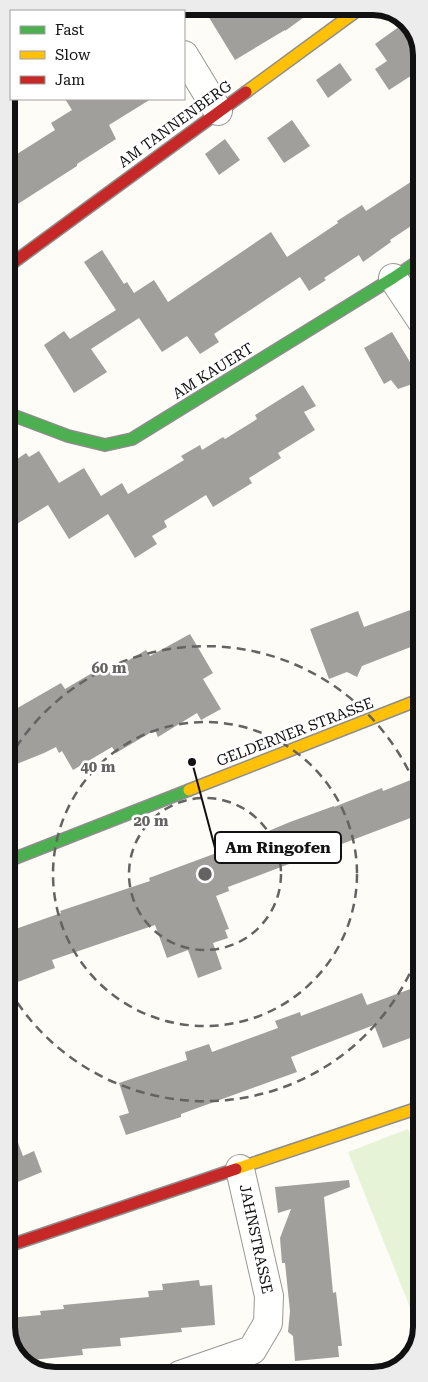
<svg xmlns="http://www.w3.org/2000/svg" width="428" height="1382" viewBox="0 0 428 1382" font-family="'Roboto Serif',serif">
<style>
.green{fill:#e7f3d7}
.building{fill:#a19f9c}
.lines{fill:none;stroke-linecap:round;stroke-linejoin:round}
.street-casing{stroke:#979795;stroke-width:30}
.fast-casing{stroke:#8e8d8b;stroke-width:14}
.slow-casing{stroke:#8e8d8b;stroke-width:14}
.jam-casing{stroke:#8e8d8b;stroke-width:14}
.street{stroke:#fffffe;stroke-width:28}
.fast{stroke:#4caf50;stroke-width:11}
.slow{stroke:#ffc107;stroke-width:11}
.jam{stroke:#c62828;stroke-width:11}
.ring{fill:none;stroke:#646362;stroke-width:2.5;stroke-dasharray:9 6}
.labels{text-anchor:middle;dominant-baseline:central;stroke-width:5;stroke-linejoin:round;paint-order:stroke}
.street-label{font-size:15px;fill:#111;stroke:#fff}
.rim{fill:none;stroke:#111;stroke-width:6}
.centre{fill:#646362;stroke:#fff;stroke-width:2.5}
.ring-label{font-size:15px;text-anchor:middle;font-weight:bold;fill:#646362;stroke:#fff;stroke-width:5;stroke-linejoin:round;paint-order:stroke}
.leader{fill:none;stroke:#111;stroke-width:2}
.callout-dot{fill:#111;stroke:#fff;stroke-width:2}
.callout{fill:#fff;stroke:#111;stroke-width:2}
.callout-label{font-size:16px;text-anchor:middle;font-weight:bold;fill:#111}
</style>
<rect width="100%" height="100%" fill="#fdfcf7"/>
<path class="green" d="M408,1129l14,35v163l-3,3 -71,-178z"/>
<path class="building" d="M202,6h6l110,1 -33,24v-1l-50,30z
M407,21l13,22v27l-31,20 -14,-21 12,-8 -12,-17z
M340,63l12,17 -24,18 -12,-18z
M65,99h86l-42,26 7,14 -39,25v2l-70,45 -1,-50 49,-31 -4,-7 21,-13z
M292,120l18,26 -26,17 -17,-25z
M225,139l15,21 -21,15 -14,-21z
M420,176v44l-30,20 1,2 -28,20 -4,-7 -35,23 2,2 -17,11 -9,-14 -86,57 5,8 -19,12 -13,-18 -25,16 -23,-34 -48,31 16,23 -33,21 -30,-48 20,-14 6,8 46,-29 -32,-48 18,-12 22,34 3,-2 7,11 20,-13 14,22 103,-70 16,25 51,-34 -1,-2 25,-16 4,6z
M392,332l21,35 -2,1 7,14 -20,7 -7,-9 -7,4 -20,-36z
M303,385l13,21 -12,6 11,18 -37,23 3,5 -32,20 3,5 -39,24 -7,-12 -42,26 3,6 -15,9 5,8 -22,14 -27,-44 -39,25 -21,-34 -41,25v-64l19,-13 3,4 10,-6 20,32 25,-15 17,28 21,-13 6,11 56,-34 -3,-4 19,-11 2,5 21,-13 2,2 32,-20 -2,-4z
M421,606v37l-59,23 -5,11 -10,-5 -18,7 -19,-50 48,-18 6,16z
M190,634l23,39 -10,6 18,30 -20,11 -4,-7 -39,24 -3,-7 -39,23 -4,-6 -39,23 -11,-19 -3,2 -3,-6 -12,6 -37,15v-54l54,-31 4,6 39,-23 3,7 39,-23 4,6z
M421,776v38l-193,73 1,4 -13,5 13,33 -4,1 3,8 -15,5 9,26 -24,9 -10,-28 -21,8 -12,-33 -103,35 3,8 -48,18v-54l54,-19 -1,-2 90,-30 -1,-3 89,-33 -1,-1 53,-22 44,-16v1l48,-19 1,3z
M421,985v49l-38,14 -9,-23 -83,32 6,15 -116,42v3l-55,18 -7,-19 10,-3 -10,-30 68,-23 -2,-8 24,-8 3,8 66,-24 -3,-7 25,-9 1,4 61,-23 5,12z
M8,1119h1l14,37 11,-5 8,21 -34,14z
M349,1180l1,7 -26,10 9,96 3,-1 6,54h-4l1,11 -44,4 -2,-25 -5,-4 2,-21 -5,-48h-3l-2,-25 11,-29 -13,4 -3,-26z
M199,1280l1,6 12,-1 3,40 -34,3 1,4 -62,6 1,8 -39,3 1,6 -62,6 -13,-22v-21l33,-3 -1,-4 24,-2 -1,-4 86,-8 -1,-6 15,-1 -1,-6z"/>
<g class="lines">
<defs>
<path id="street" d="M154,6l3,5
M184,55l34,56
M393,278l28,42
M180,1375l72,-25 16,-27 1,-27 -29,-127"/>
<path id="fast" d="M7,413l61,23 37,9 27,-6 261,-161 27,-18
M7,860l6,-1 176,-69"/>
<path id="slow" d="M246,92l116,-85
M189,790l232,-91
M236,1169l185,-62"/>
<path id="jam" d="M7,267l239,-175
M8,1246l228,-77"/>
</defs>
<use href="#street" class="street-casing"/>
<use href="#fast" class="fast-casing"/>
<use href="#slow" class="slow-casing"/>
<use href="#jam" class="jam-casing"/>
<use href="#street" class="street"/>
<use href="#fast" class="fast"/>
<use href="#slow" class="slow"/>
<use href="#jam" class="jam"/>
</g>
<g class="ring">
<circle cx="205" cy="874" r="76"/>
<circle cx="205" cy="874" r="152"/>
<path d="M421 946A228 228 0 0 1 8 988M8 760A228 228 0 0 1 421 800"/>
</g>
<g class="labels">
<g class="street-label">
<text transform="translate(175 124) rotate(-36)">AM TANNENBERG</text>
<text transform="translate(213 371) rotate(-32)">AM KAUERT</text>
<text transform="translate(295 732) rotate(-21)">GELDERNER STRASSE</text>
<text transform="translate(256 1239) rotate(78)">JAHNSTRASSE</text>
</g>
</g>
<path d="M0 0H428V1382H0ZM55 15H373A40 40 0 0 1 413 55V1327A40 40 0 0 1 373 1367H55A40 40 0 0 1 15 1327V55A40 40 0 0 1 55 15Z" fill="#ececec" fill-rule="evenodd"/>
<path class="rim" d="M55 15H373A40 40 0 0 1 413 55V1327A40 40 0 0 1 373 1367H55A40 40 0 0 1 15 1327V55A40 40 0 0 1 55 15Z"/>
<circle cx="205" cy="874" r="8" class="centre"/>
<g class="ring-label">
<text x="109" y="673">60 m</text>
<text x="98" y="772">40 m</text>
<text x="151" y="826">20 m</text>
</g>
<path class="leader" d="M192 762L215 848"/>
<circle class="callout-dot" cx="192" cy="762" r="5"/>
<rect class="callout" x="215" y="832" width="126" height="31" rx="5"/>
<g class="callout-label">
<text x="278" y="853">Am Ringofen</text>
</g>
<rect x="10" y="10" width="175" height="90" fill="#ffffff" stroke="#a0a0a0"/>
<rect x="20" y="26" width="25" height="8" fill="#4caf50" stroke="#a0a0a0"/>
<text x="55" y="35" font-size="15" fill="#111111">Fast</text>
<rect x="20" y="51" width="25" height="8" fill="#ffc107" stroke="#a0a0a0"/>
<text x="55" y="60" font-size="15" fill="#111111">Slow</text>
<rect x="20" y="76" width="25" height="8" fill="#c62828" stroke="#a0a0a0"/>
<text x="55" y="85" font-size="15" fill="#111111">Jam</text>
</svg>
